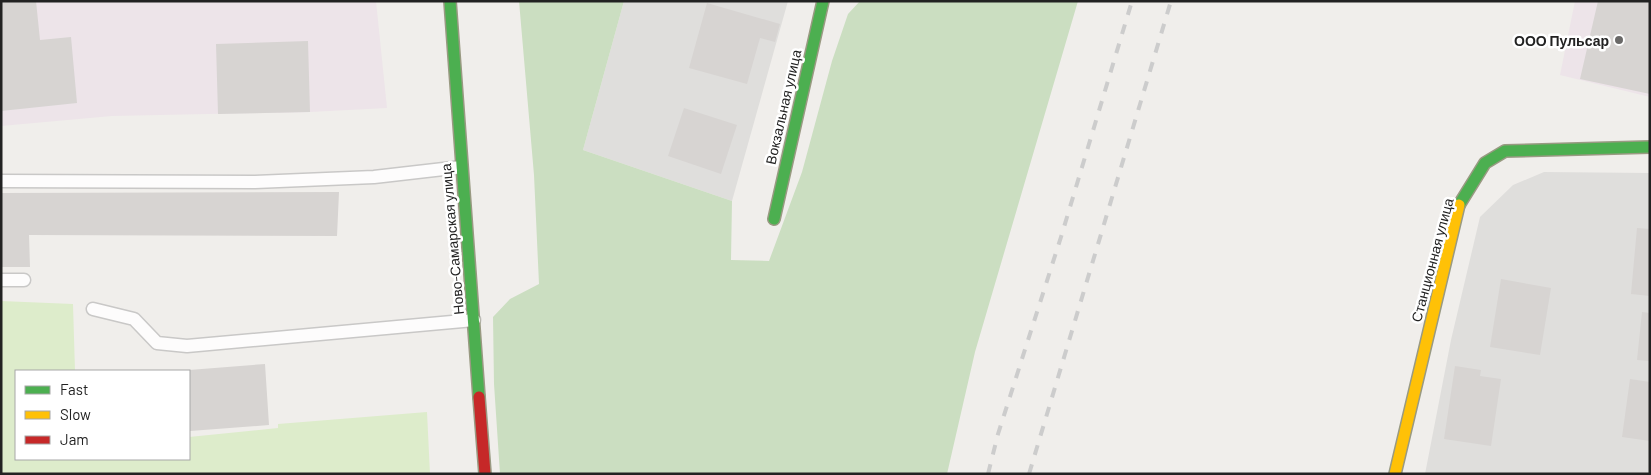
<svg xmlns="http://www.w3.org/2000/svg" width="1651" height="475" viewBox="0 0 1651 475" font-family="Barlow,sans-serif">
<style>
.residential{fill:#dfdedc}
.industrial{fill:#ede4e9}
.grass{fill:#ddeccb}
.forest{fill:#cbdec1}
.building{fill:#d7d4d2}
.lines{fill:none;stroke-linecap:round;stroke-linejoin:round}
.lane-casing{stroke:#c9c8c7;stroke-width:15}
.fast-casing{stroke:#999a82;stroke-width:14}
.slow-casing{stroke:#999a82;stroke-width:14}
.jam-casing{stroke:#999a82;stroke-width:14}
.lane{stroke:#fdfcfc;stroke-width:12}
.fast{stroke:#4caf50;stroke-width:11}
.slow{stroke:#ffc107;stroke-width:11}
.jam{stroke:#c62828;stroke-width:11}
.rail{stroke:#ccc;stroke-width:4;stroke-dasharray:10 10;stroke-linecap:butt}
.poi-dot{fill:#6a6968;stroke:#fff;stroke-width:2}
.labels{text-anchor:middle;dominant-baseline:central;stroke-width:5;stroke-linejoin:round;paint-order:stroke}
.poi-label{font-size:14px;font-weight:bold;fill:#222;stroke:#fff;text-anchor:end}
.street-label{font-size:14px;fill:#222;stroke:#fff}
</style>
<rect width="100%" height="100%" fill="#f0eeeb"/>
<path class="residential" d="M624,1h164l-56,200 -149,-51z
M1544,172l106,1v301h-225l26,-134 29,-123 33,-32z"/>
<path class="industrial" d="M1,1h375l11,107 -77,4 -198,4 -111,10z
M1575,1h75v96l-90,-22z"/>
<path class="grass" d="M1,301l72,3 2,67h-59v88h173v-22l89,-9v-4l149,-12 3,62h-429z"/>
<path class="forest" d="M519,1h105l-41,149 149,51 -1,59 38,1 33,-89 30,-111 16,-47 12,-13h218l-103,351 -28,122h-447l-6,-90 -1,-67 17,-18 29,-15 -5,-109z"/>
<path class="building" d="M1,1h35l4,39 31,-3 6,66 -76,8z
M1598,1h52v93l-70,-15z
M707,3l73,21 -5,18 -15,-4 -13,46 -58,-16z
M308,41l2,71 -92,2 -2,-70z
M684,108l53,17 -16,49 -53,-18z
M339,192l-2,44 -308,-1 1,32h-29v-74z
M1637,228l13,1v67l-19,-2z
M1501,279l50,9 -11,67 -50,-8z
M1642,312l8,1v48l-13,-1z
M265,364l4,61 -79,6 -1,-61z
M1455,366l26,4 -1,6 21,3 -10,67 -47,-7z
M1630,379l20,3v59l-28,-4z"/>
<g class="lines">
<defs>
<path id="lane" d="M1,181l254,1 119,-5 87,-10
M1,280h23
M93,309l41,10 23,24 30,3 287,-26"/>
<path id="fast" d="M450,1l29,396
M1459,205l26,-42 20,-12 145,-4
M774,219l49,-218"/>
<path id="slow" d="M1395,474l64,-269"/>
<path id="jam" d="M479,397l6,77"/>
</defs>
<use href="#lane" class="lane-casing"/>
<use href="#fast" class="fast-casing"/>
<use href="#slow" class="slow-casing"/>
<use href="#jam" class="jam-casing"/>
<use href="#lane" class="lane"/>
<use href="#fast" class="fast"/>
<use href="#slow" class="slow"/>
<use href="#jam" class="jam"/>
<path class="rail" d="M988,474l10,-40 63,-197 71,-236
M1029,474l142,-473"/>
</g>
<circle class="poi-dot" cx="1619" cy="40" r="5"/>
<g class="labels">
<g class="poi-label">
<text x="1609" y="40">ООО Пульсар</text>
</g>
<g class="street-label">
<text transform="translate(783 107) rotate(-77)">Вокзальная улица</text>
<text transform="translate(452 239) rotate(-95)">Ново-Самарская улица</text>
<text transform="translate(1432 260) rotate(-75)">Станционная улица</text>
</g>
</g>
<rect width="1651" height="475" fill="none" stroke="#222222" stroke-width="5"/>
<rect x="15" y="370" width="175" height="90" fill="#ffffff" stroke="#a7a7a7"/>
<rect x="25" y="386" width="25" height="8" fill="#4caf50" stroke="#a7a7a7"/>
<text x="60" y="395" font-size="15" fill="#222222">Fast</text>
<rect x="25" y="411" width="25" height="8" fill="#ffc107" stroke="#a7a7a7"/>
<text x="60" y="420" font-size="15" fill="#222222">Slow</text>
<rect x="25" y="436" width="25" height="8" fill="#c62828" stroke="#a7a7a7"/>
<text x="60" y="445" font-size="15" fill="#222222">Jam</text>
</svg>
